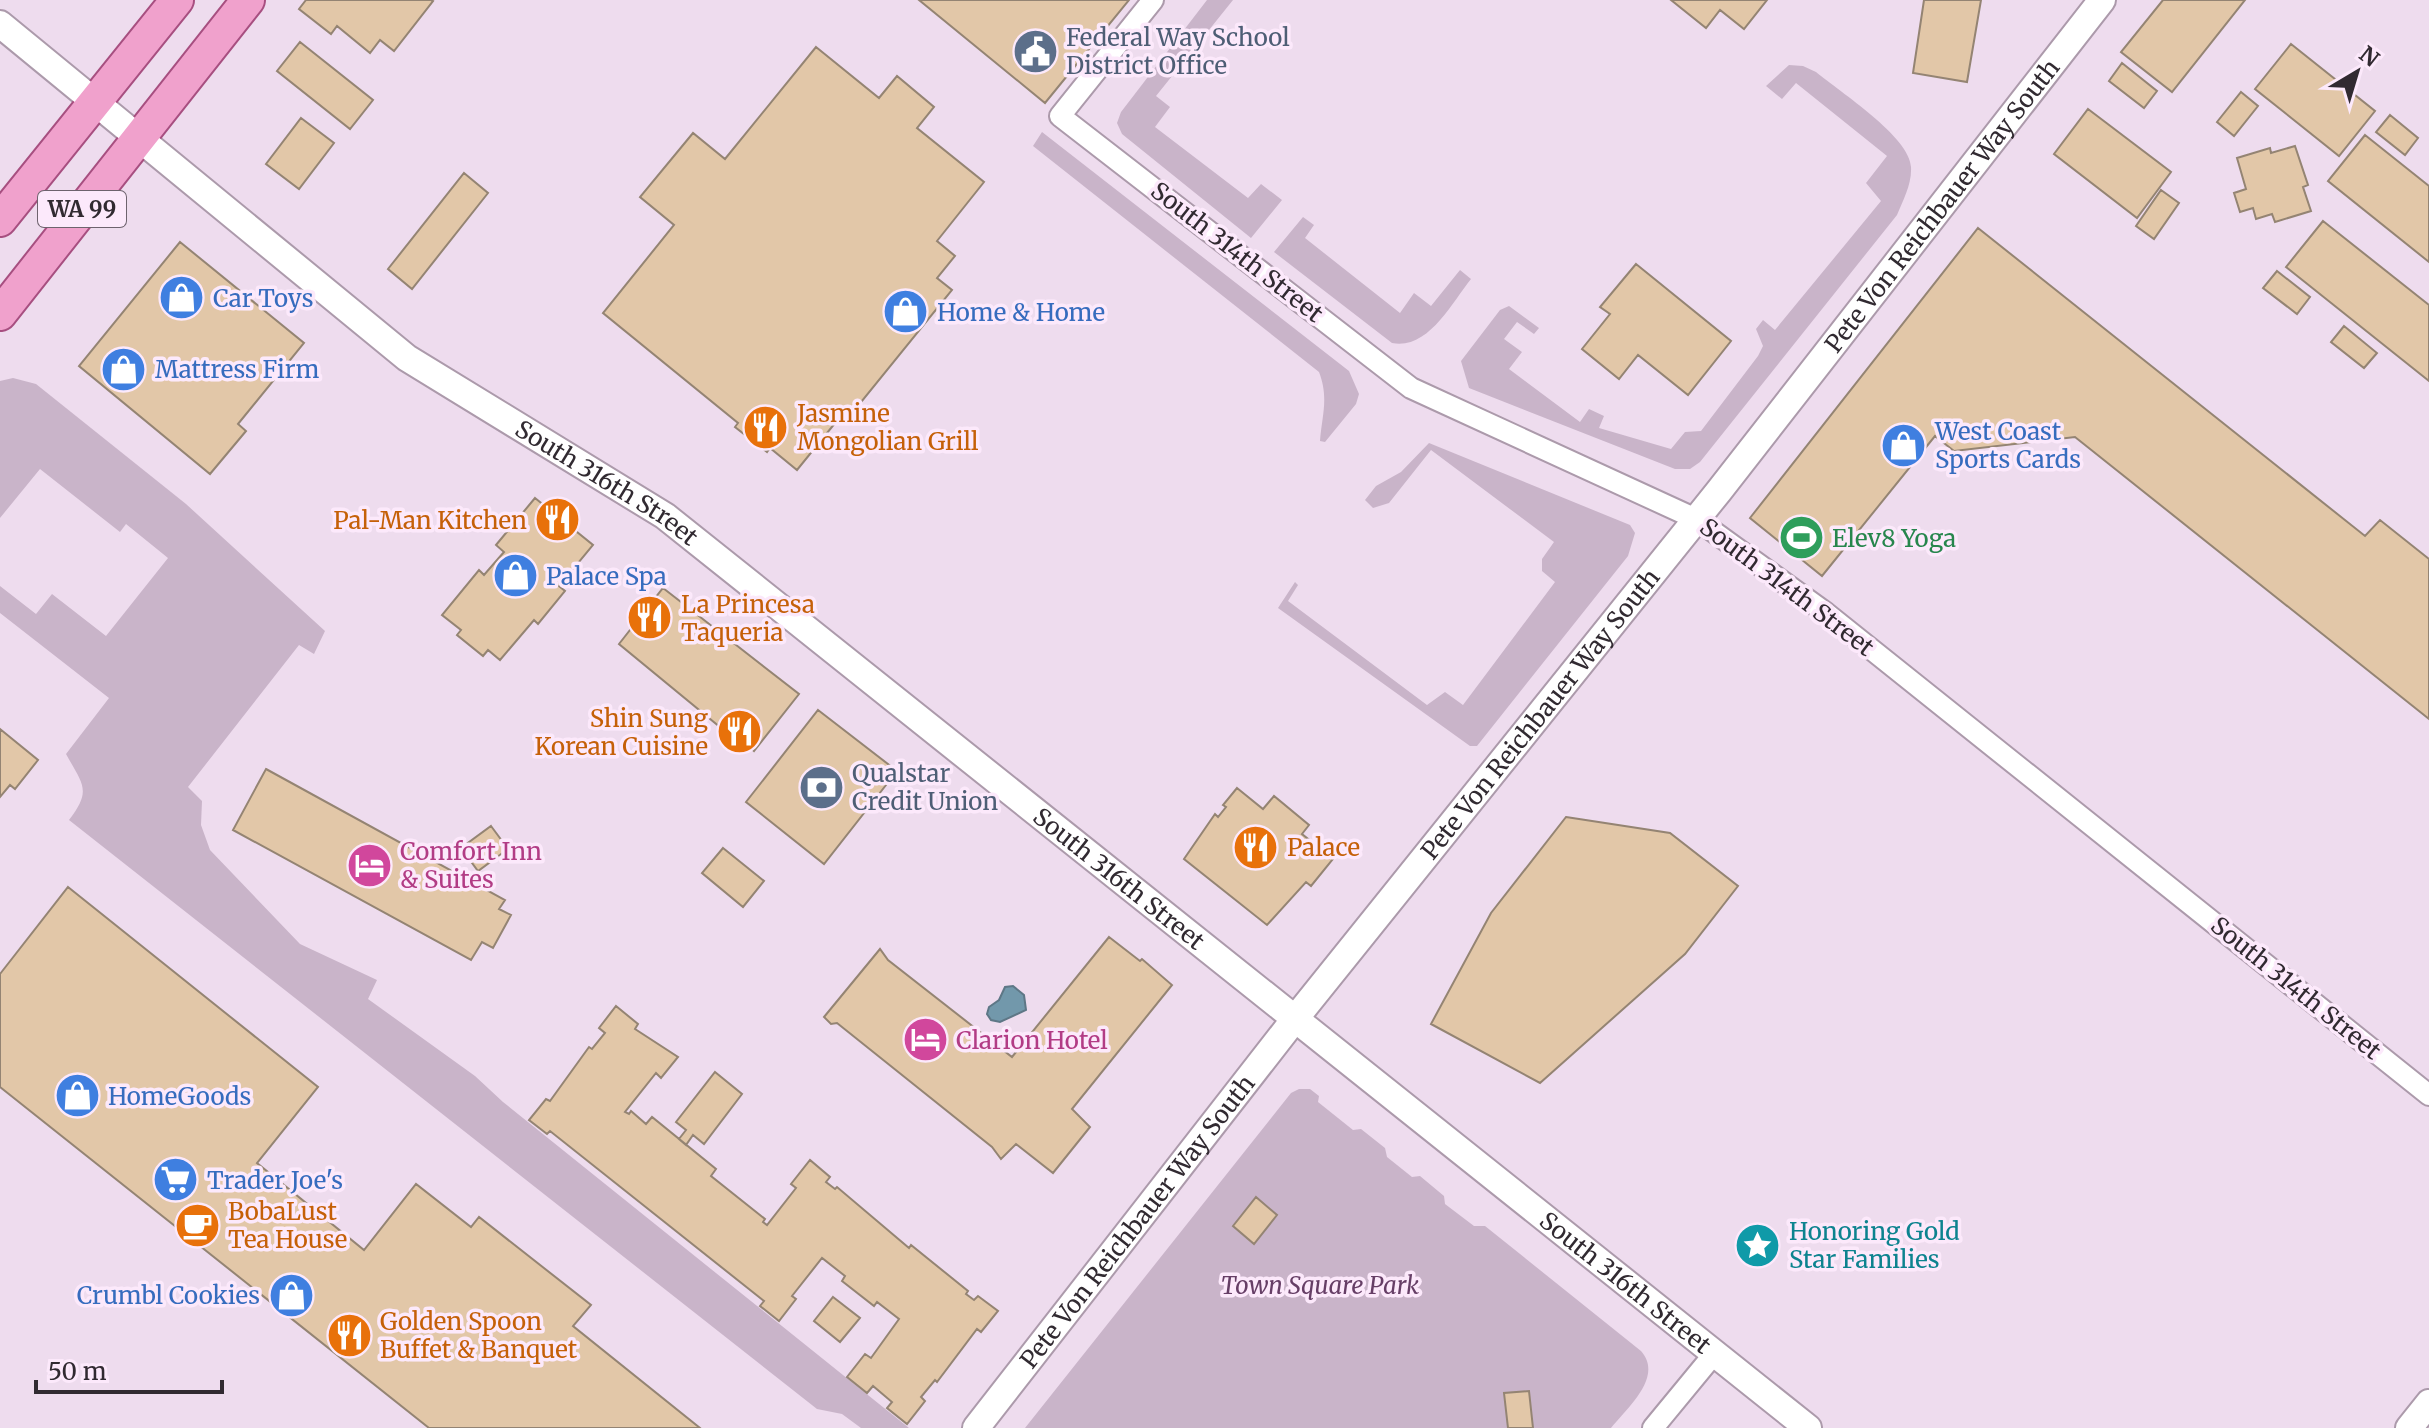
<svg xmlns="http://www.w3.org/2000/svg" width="2429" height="1428" viewBox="0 0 2429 1428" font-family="Merriweather,serif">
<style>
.green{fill:#c9b4c9}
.water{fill:#7298ab;stroke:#5e7786;stroke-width:2}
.building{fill:#e2c7a8;stroke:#948473;stroke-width:2}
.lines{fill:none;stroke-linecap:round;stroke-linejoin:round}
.minor-casing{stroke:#ac9aab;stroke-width:24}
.tertiary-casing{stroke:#ac9aab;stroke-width:30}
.primary-casing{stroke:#a74f80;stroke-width:36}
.minor{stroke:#fff;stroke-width:20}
.tertiary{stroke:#fff;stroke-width:26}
.primary{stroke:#f0a1cc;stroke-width:32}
.labels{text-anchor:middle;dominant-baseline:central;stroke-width:7;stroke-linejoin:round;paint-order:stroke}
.shield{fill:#fce9fb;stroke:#6e636e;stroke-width:2}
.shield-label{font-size:22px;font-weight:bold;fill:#312a31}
.service-label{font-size:24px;fill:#4e5e75;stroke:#fce9fb;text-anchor:start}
.street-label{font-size:24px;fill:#312a31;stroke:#fce9fb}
.shop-label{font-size:24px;fill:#366cbe;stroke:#fce9fb;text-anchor:start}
.food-label{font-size:24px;fill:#c56008;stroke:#fce9fb;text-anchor:start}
.leisure-label{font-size:24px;fill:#27864d;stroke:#fce9fb;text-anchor:start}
.hotel-label{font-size:24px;fill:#b23c85;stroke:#fce9fb;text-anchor:start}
.culture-label{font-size:24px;fill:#0d838f;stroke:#fce9fb;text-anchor:start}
.park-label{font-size:24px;font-style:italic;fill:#663e66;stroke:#fce9fb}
</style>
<rect width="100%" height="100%" fill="#eedcee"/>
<path class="green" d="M1207,0h26l-77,96 14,11 -15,20 93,71 13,-14 21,16 -31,38 -129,-104 -5,-11 4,-11z
M1789,65l14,1 13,6c24,20 94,65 95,95 1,17 -8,33 -14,48l-197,247 -10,7h-15l-206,-81 -8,-27 39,-51 9,-4 30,22 -5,6 -17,-12 -13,17 18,13 -13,17 71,53 9,-13 15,7 -5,12 72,21 14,-17 16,-1 57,-75 5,-10 -7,-17 7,-9 12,10 106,-129 -15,-18 21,-27 -91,-73 -14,16 -16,-13z
M1042,132l307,239 10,23 -3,10 -31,38 -5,-1c2,-26 9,-43 -1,-69l-286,-226z
M1303,217l11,8 -9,13 95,75 14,-20 17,13 29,-36 11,9c-20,25 -43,71 -79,64l-118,-91z
M13,378l23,6 150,120 139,127 -11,23 -15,-9 -111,142 14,14 -1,24 9,25 90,94 77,36 -9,19 107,77 28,26 406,326h-48l-19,-14 -25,-5 -748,-589c23,-30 14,-35 -3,-66l43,-56 -109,-85v-27l36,28 16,-20 54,42 62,-78 -42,-34 -6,8 -80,-63 -40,49v-137z
M1429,443l201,82 5,8 -7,23 -151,190h-7l-192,-138 17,-26 3,3 -10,16 139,104 18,-13 18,13 92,-123 -13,-11v-12l12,-17 -123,-92 -42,53 -16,5 -8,-8 11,-14 25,-14z
M1299,1089h11l9,7 -1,6 35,28 8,-1 24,19 2,9 25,20 8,-1 24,20 1,8 29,22h11l156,125c23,26 -14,57 -30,77h-586l266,-335z"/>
<path class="water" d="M1013,986l11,9 2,15 -26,12 -9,-2 -4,-6 2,-7 10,-7 6,-13z"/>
<path class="building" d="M306,0h125l2,1 -39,50 -14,-11 -10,13 -33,-27 -6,8 -32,-25z
M919,0h210l-84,103z
M1671,0h96l-23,29 -24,-19 -14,18z
M1924,0h57l-14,82 -54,-9z
M2163,0h82l-73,92 -51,-40z
M300,42l73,58 -23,29 -73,-58z
M2291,44l84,67 -36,45 -84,-67z
M816,47l63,51 18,-22 37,31 -17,21 67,54 -47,59 18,15 -18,22 15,12 -103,127 -5,-5 -47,58 -27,-22 -3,4 -32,-25 3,-4 -135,-110 71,-88 -34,-28 53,-64 32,26z
M2122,63l35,28 -13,17 -35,-27z
M2241,92l17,14 -24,30 -17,-14z
M2088,109l83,63 -34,46 -83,-64z
M2390,115l28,23 -13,17 -29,-23z
M301,118l33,25 -35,46 -33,-25z
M2365,135l64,51v76l-101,-81z
M2295,146l13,39 -5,2 8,24 -36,11 -3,-8 -16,5 -3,-11 -13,4 -6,-19 12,-4 -9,-31 33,-10 1,5z
M464,173l24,20 -76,96 -24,-20z
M2161,190l18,13 -25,36 -18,-13z
M2323,221l106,84v76l-143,-114z
M1978,228l387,308 15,-16 49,39v160l-354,-282 -121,14 -19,-15 -113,140 -72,-58z
M180,242l124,101 -66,81 8,7 -36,43 -131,-108z
M1636,264l95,77 -43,54 -50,-40 -19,24 -37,-30 28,-35 -10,-7z
M2277,271l33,26 -13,17 -34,-26z
M2344,326l33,27 -13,15 -33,-26z
M535,498l58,47 -34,41 6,5 -27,33 -4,-4 -34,40 -12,-10 -5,6 -26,-21 4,-5 -19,-15 37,-45 5,5 20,-23 -8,-7z
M663,588l136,106 -45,57 -9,-8 -2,3 -124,-102z
M818,710l79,61 -73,93 -78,-62z
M0,729l38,31 -23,29 -5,-4 -10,12z
M266,769l239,131 -6,9 12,6 -18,33 -11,-6 -11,18 -238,-130z
M1237,788l26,21 11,-13 35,29 -7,9 31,25 -22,27 -5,-4 -39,43 -83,-66 31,-45 3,3 8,-10 -3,-2z
M1566,817l104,16 68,53 -53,68 -145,129 -109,-59 60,-111z
M491,826l17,23 -30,22 -17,-23z
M723,848l41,33 -21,26 -41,-34z
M68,887l250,200 -61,76 107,87 52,-66 55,43 8,-10 112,88 -18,21 127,102h-271l-429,-341v-113z
M1109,937l31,24 2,-2 30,26 -100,124 18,18 -37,46 -37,-29 -15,15 -9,-12 -155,-124 -6,1 -7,-7 56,-68 8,11 124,97z
M616,1006l22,18 -3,5 43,28 -17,21 -5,-5 -31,39 4,2 2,-3 15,13 6,-7 64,52 -5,7 54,43 -2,3 4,3 29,-37 -5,-4 19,-24 20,17 -4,5 9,7 2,-2 72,61 2,-3 57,46 -2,3 8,6 4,-4 20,15 -17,21 -4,-3 -40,53 -2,-2 -14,17 4,4 -18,23 -20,-16 5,-6 -19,-16 -6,7 -20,-16 18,-23 6,4 28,-39 -22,-17 -3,4 -32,-25 3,-5 -23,-18 -30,38 4,3 -17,22 -19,-15 4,-5 -214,-170 -3,3 -18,-14 17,-21 4,2 39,-54 3,2 13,-16 -6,-5z
M715,1072l27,22 -38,50 -11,-9 -7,10 -7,-6 7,-9 -10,-8z
M1256,1197l21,18 -23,29 -21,-18z
M833,1297l27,21 -20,24 -26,-21z
M1529,1391l4,37h-25l-4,-35z"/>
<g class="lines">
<defs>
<path id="minor" d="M1153,0l-93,116 351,272 285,131 130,94 603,482
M1653,1428l61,-74"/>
<g id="tertiary">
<path id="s1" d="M0,24l407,334 258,158 1143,912"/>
<path id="s2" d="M976,1428l318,-408 425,-529 383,-491"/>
<path d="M2409,1428l20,-25"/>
</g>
<path id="primary" d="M0,220l177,-220
M0,314l248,-314"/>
</defs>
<use href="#minor" class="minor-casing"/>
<use href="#tertiary" class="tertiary-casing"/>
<use href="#primary" class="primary-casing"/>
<use href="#minor" class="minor"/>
<use href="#tertiary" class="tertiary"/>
<use href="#primary" class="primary"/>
</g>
<defs>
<symbol id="civic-disc" viewBox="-11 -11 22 22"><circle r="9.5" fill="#5c6f8a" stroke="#fce9fb"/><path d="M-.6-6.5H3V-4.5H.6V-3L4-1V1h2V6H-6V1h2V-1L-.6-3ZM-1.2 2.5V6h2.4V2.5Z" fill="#fff"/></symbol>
<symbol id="shop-disc" viewBox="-11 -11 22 22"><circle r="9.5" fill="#3f7fe0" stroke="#fce9fb"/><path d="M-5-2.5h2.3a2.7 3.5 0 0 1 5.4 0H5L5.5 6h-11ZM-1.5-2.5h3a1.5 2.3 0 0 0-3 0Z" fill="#fff"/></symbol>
<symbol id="restaurant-disc" viewBox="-11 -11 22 22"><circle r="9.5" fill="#e8710a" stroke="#fce9fb"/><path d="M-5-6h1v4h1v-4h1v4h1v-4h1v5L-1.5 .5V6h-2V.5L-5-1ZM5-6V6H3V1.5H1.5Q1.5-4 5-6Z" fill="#fff"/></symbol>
<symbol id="stadium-disc" viewBox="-11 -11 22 22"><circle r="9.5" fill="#2e9e5b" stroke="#fce9fb"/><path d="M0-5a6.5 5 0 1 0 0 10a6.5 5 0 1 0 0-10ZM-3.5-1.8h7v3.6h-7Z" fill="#fff"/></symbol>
<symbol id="bank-disc" viewBox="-11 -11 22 22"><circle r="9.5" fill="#5c6f8a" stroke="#fce9fb"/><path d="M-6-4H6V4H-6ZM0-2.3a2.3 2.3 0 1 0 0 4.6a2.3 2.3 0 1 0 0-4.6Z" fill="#fff"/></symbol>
<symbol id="hotel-disc" viewBox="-11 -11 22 22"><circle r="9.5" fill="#d1479c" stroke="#fce9fb"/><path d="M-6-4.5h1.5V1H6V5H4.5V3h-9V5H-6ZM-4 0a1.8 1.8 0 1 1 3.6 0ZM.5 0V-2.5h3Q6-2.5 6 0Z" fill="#fff"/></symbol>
<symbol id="supermarket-disc" viewBox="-11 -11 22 22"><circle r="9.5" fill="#3f7fe0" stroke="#fce9fb"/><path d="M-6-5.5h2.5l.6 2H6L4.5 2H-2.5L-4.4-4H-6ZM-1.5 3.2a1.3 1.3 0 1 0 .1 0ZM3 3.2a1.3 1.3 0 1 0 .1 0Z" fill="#fff"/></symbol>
<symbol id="cafe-disc" viewBox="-11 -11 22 22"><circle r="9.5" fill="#e8710a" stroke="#fce9fb"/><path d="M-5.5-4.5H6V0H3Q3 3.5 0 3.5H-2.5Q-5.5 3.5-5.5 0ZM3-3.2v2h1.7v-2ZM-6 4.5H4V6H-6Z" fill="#fff"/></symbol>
<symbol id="sight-disc" viewBox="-11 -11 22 22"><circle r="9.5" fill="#0f9aa8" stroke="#fce9fb"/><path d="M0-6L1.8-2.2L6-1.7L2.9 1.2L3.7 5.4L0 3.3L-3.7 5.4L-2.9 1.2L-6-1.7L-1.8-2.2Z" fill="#fff"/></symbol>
</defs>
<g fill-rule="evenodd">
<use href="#civic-disc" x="1010" y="26" width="51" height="51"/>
<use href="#shop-disc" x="156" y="272" width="51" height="51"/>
<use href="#shop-disc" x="880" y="286" width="51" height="51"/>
<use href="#shop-disc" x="98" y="344" width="51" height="51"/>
<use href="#restaurant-disc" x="740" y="402" width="51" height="51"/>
<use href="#shop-disc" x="1878" y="420" width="51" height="51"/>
<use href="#restaurant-disc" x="532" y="494" width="51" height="51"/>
<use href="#stadium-disc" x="1776" y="512" width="51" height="51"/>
<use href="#shop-disc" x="490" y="550" width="51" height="51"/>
<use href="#restaurant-disc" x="624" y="592" width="51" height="51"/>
<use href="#restaurant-disc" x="714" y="706" width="51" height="51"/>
<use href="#bank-disc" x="796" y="762" width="51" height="51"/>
<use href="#restaurant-disc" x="1230" y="822" width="51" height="51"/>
<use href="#hotel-disc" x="344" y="840" width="51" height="51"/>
<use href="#hotel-disc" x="900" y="1014" width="51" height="51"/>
<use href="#shop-disc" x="52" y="1070" width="51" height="51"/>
<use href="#supermarket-disc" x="150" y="1154" width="51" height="51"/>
<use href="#cafe-disc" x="172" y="1200" width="51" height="51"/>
<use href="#sight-disc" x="1732" y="1220" width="51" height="51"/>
<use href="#shop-disc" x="266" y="1270" width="51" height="51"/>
<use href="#restaurant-disc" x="324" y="1310" width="51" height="51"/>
</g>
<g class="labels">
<rect class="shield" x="38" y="191" width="88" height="36" rx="6"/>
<g class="shield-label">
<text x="82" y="209">WA 99</text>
</g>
<g class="service-label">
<text x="1066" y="37">Federal Way School<tspan x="1066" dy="28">District Office</tspan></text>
<text x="852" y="773">Qualstar<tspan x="852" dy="28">Credit Union</tspan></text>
</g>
<g class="street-label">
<text stroke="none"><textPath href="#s2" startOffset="1558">Pete Von Reichbauer Way South</textPath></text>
<text transform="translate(1237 252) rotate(38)">South 314th Street</text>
<text stroke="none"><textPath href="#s1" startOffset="762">South 316th Street</textPath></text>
<text transform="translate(1787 587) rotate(37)">South 314th Street</text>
<text stroke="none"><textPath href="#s2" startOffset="910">Pete Von Reichbauer Way South</textPath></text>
<text stroke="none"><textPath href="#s1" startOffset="1410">South 316th Street</textPath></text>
<text transform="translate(2296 988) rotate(39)">South 314th Street</text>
<text stroke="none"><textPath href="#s2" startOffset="262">Pete Von Reichbauer Way South</textPath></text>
<text stroke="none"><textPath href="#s1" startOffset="2058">South 316th Street</textPath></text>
</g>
<g class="shop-label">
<text x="213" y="298">Car Toys</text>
<text x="937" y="312">Home &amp; Home</text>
<text x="155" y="369">Mattress Firm</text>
<text x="1935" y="431">West Coast<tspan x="1935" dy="28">Sports Cards</tspan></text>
<text x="546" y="576">Palace Spa</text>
<text x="108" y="1096">HomeGoods</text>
<text x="207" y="1180">Trader Joe's</text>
<text x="260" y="1295" text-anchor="end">Crumbl Cookies</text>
</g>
<g class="food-label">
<text x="797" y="413">Jasmine<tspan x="797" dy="28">Mongolian Grill</tspan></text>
<text x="527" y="520" text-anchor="end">Pal-Man Kitchen</text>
<text x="681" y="604">La Princesa<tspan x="681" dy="28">Taqueria</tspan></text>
<text x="708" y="718" text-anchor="end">Shin Sung<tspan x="708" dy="28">Korean Cuisine</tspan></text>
<text x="1287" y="847">Palace</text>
<text x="228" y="1211">BobaLust<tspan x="228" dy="28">Tea House</tspan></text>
<text x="380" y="1321">Golden Spoon<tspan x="380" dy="28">Buffet &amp; Banquet</tspan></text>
</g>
<g class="leisure-label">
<text x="1832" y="538">Elev8 Yoga</text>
</g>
<g class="hotel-label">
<text x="400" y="851">Comfort Inn<tspan x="400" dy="28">&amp; Suites</tspan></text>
<text x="956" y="1040">Clarion Hotel</text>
</g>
<g class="culture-label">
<text x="1789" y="1231">Honoring Gold<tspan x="1789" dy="28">Star Families</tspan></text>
</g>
<g class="park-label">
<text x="1320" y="1285">Town Square Park</text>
</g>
</g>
<g transform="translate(2357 72) rotate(38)" stroke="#fce9fb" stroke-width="6" paint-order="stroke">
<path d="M0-6L14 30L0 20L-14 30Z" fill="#312a31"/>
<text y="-12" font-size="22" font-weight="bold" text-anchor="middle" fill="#312a31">N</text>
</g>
<path d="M36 1380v12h186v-12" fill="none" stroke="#312a31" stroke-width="4"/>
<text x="48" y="1380" font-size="24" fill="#312a31" stroke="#fce9fb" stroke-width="6" paint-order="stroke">50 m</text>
</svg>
